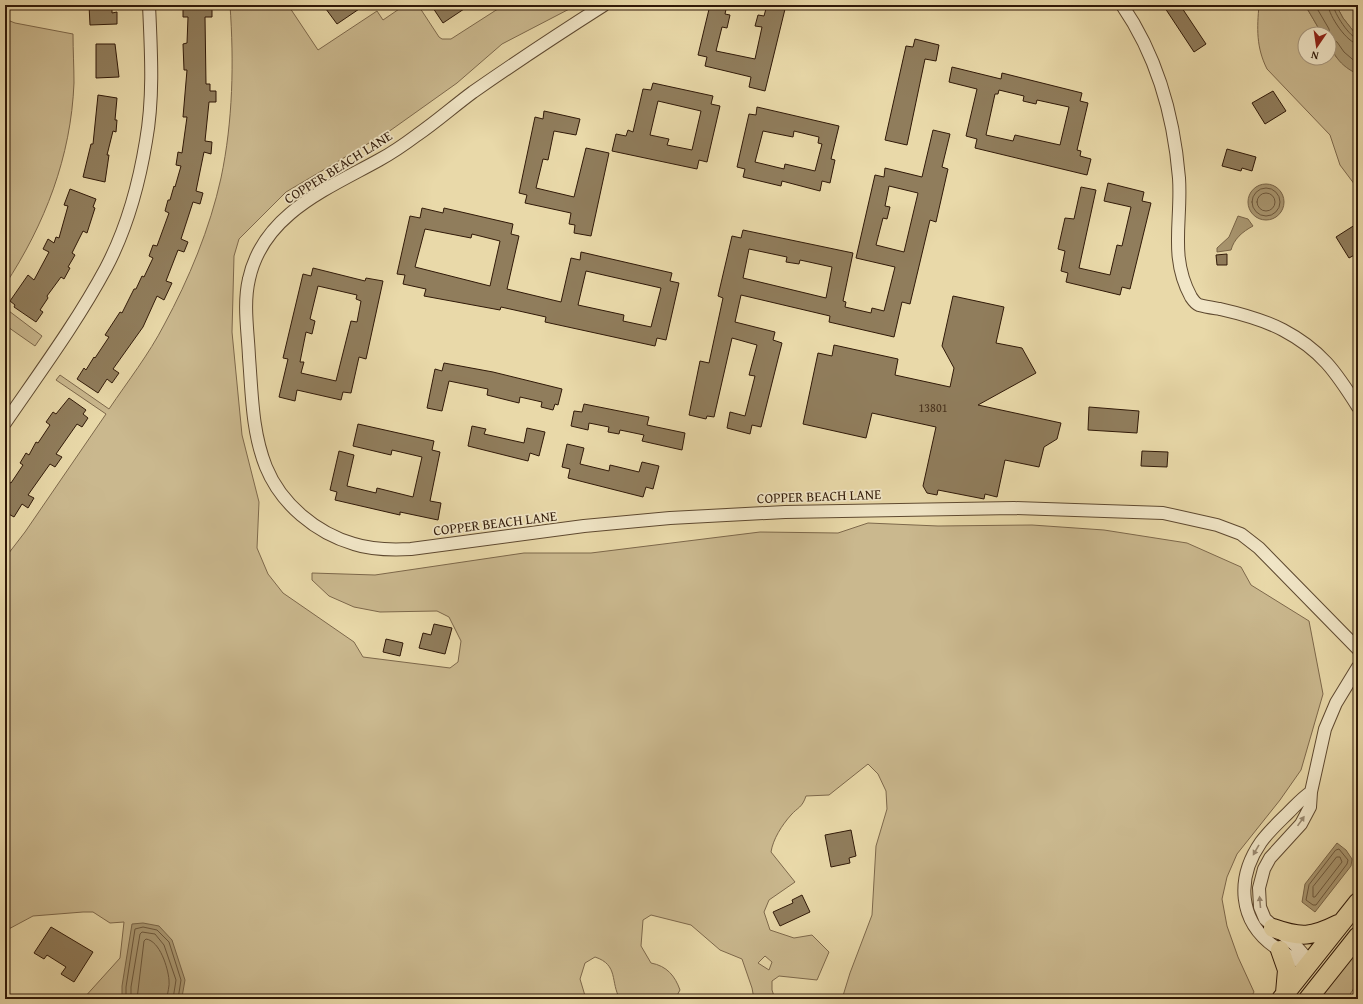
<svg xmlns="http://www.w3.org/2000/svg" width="1363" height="1004" viewBox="0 0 1363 1004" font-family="'Gentium Book Plus',serif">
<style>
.green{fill:#cab88e;stroke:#7d684b;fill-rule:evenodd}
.water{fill:#aa9872;stroke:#796548}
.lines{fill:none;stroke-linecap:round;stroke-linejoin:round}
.shore{stroke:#6d583d;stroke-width:1}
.building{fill:#907d5c;stroke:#301908;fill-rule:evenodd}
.street-casing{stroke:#5e4930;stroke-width:14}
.primary-casing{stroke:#301908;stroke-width:20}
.street{stroke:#f1e6c7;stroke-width:12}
.primary{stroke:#e9d9a9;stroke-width:18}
.oneway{fill:#9a8a71}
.labels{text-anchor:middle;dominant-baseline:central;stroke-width:3.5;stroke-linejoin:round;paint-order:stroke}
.number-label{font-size:12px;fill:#48321d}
.street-label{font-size:14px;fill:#301908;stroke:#f1e6c7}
</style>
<rect width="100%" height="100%" fill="#e9d9a9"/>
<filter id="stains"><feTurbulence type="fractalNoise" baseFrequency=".005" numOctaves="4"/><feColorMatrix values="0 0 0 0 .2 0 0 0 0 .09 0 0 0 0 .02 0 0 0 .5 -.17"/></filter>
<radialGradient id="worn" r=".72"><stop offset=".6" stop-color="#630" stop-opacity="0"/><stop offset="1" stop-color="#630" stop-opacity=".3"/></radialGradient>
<path class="green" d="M230,5h58l30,45 59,-39 6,9 22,-15h13l21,32 3,2h9l53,-34h73l-75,39 -45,39 -66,47 -105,62 -47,47 -5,17 -2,76 10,103 17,67 -2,46 11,26 15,19 71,49 9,15 87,11 8,-6 3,-21 -12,-24 -12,-6 -57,1 -26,-5 -25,-11 -17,-16v-7l63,2 149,-22h67l169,-21 78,1 30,-10 70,3 94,-1 72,5 83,13 54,24 10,18 58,36 14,73 -22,76 -21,30 -43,54 -10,23 -5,22 5,27 11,31 16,35 -4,7h-408l8,-26 22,-58 4,-69 11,-37 -1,-18 -8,-17 -10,-10 -39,31 -23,1c-4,12 -8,11 -15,19 -9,10 -18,24 -20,37l24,30 -26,18 -5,12 6,18 24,8 18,-3 17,17 -12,28 -38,-4 -7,5v9l3,9h-21l-2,-11 -10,-29 -22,-9 -29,-25 -40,-10 -8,5 -2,26 10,17c16,3 24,13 29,27l-5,9h-55c-10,-17 -1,-34 -25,-42l-10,6 -5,16 6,20h-221l-10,-3 -11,3h-261l37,-41 4,-36 -14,1 -17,-11h-10l-50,4 -28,15v-373l20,-26 81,-118 -50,-34 4,-5 49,34c19,-28 40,-55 55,-84 25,-46 46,-97 57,-147 12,-57 13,-116 9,-173zM765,956l7,6 -3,8 -11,-7z
M1259,5h46l17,29h-17v24h24v-12l8,12 21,16v115l-18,-24 -10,-30 -63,-66c-11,-22 -10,-41 -8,-64z
M1336,5h22v32l-15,-19z
M5,19l10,4 58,11c0,17 1,33 1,49 -3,74 -29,141 -69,202z
M5,308l37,28 -7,10 -30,-21z
M1358,948v34l-11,17h-29z"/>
<path class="water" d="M1305,5h31l7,13 15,19v37c-17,-7 -29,-22 -29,-40h-7z
M1248 202a18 18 0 1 1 36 0a18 18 0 1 1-36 0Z
M1238,216l10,3 5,7c-11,6 -19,13 -22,24l-14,2v-4l12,-11z
M1337,843l9,7 6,9 -1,7 -36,46 -13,-10 3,-18z
M143,923l16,3 13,14 13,40 -3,17 -3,2 -57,-1v-12l10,-62z"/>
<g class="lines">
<path class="shore" d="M1315,5l14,24 1,9 7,4 7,10 14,12
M1328,5c1,11 19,38 30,39
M1333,5c1,8 17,33 25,34
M1252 202a14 14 0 1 1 28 0a14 14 0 1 1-28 0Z
M1257 202a9 9 0 1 1 18 0a9 9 0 1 1-18 0Z
M1336,850l3,-1 9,11 -1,4 -31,41h-3l-7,-5 3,-15z
M1337,857h3l2,5 -27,35h-2v-10z
M126,999v-12l9,-58 8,-2 14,3 12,12 12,38 -3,19
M131,999v-12l9,-53 2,-2 13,2 9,11 12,35 -3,19
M137,999l7,-58 2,-2c14,2 22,29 23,41 1,6 -2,13 -2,19"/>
</g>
<path class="building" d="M89,5h23v8l5,-1v12l-27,1z
M183,5h29v12h-7l1,67h4v7h6v11h-7l-4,39 7,1 -1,12 -7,-2 -8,39 7,2 -3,11 -7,-2 -12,37 7,3 -4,10 -6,-2 -12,31 6,2 -8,17 -7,-4 -14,31 -30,42 6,4 -7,10 -5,-4 -9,14 -21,-14 7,-11 2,2 8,-13 1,1 14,-21 -4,-2 15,-23 2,1 12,-24h2l6,-13 2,1 9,-19 -4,-2 4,-11 4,1 12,-33 -4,-2 3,-11h2l4,-14 1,1 6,-21 -5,-1 2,-13 4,1 5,-36h-4l4,-47h-3l-1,-26 4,-1 1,-26h-5z
M323,5h42l-28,19z
M431,5h39l-27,18z
M710,5h17l-2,9 5,1 -3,13 -5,-1 -6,24 39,8 7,-32 -7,-1 3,-11 6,1 3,-11h19l-21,86 -16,-4 2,-10 -46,-11 2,-9 -9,-2z
M1163,5h17l26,39 -12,8z
M915,39l24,6 -3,16 -11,-2 -18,86 -22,-5 21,-94 7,1z
M96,44h19l4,33 -23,1z
M952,67l49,12 1,-6 80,20 -2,8 8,2 -11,47 4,1 -1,5 11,3 -4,16 -112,-27 2,-9 -11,-3 11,-47 -28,-7zM999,90l25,6 -1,5 13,3 1,-4 32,7 -9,38 -45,-10 -2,6 -27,-6 9,-41h3z
M653,83l60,13 -2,8 9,2 -13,56 -8,-2 -2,9 -85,-18 4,-17 10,2 2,-6 5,2 10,-43 8,1zM658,101l43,10 -9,39 -25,-5 2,-6 -19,-4z
M1273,91l13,20 -21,13 -13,-21z
M98,95l19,3 -2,22h2l-1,12 -3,-1 -6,24h2l-4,27 -22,-5 8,-33h2z
M757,107l82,19 -8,33 4,1 -5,23 -8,-2 -2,10 -38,-10 -1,5 -38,-9 2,-8 -8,-2 12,-53 7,1zM763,131l30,6 1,-6 25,6 -1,6 4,1 -7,27 -30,-7 -1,5 -29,-7z
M544,111l36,8 -4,16 -22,-4 -6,29 -5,-1 -7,29 38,9 12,-49 23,5 -18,83 -17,-3 1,-8 -6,-1 2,-11 -46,-10 2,-8 -8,-2 16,-76 8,2z
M933,130l17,4 -8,33 6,2 -12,53 -6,-2 -20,84 -8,-2 -8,35 -65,-15 1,-6 -89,-21 -6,27 40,10 -2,8 9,3 -21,84 -9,-2 -2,9 -23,-6 3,-16 15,4 10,-40 -6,-1 8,-30 -25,-7 -18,79 -7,-1 -1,3 -17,-4 11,-54 9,2 14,-65 -5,-2 14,-60 9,2 2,-8 110,23 -10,48 3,1 -1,5 26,6 1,-5 12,3 11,-44 -39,-9 19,-83 9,2 1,-9 37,9zM889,186l29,7 -14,59 -28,-7 7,-27 4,1 3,-12 -5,-1zM749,249l38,8 -1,5 13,2 1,-4 32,7 -6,31 -83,-20z
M1227,149l29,8 -4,14 -10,-3 -1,3 -19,-5z
M1108,183l36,9 -2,9 9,2 -21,86 -8,-2 -2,8 -54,-13 2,-9 -7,-2 4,-20 -7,-2 7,-31 9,1 7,-32 15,3 -17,78 31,7 7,-30 5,1 9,-39 -27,-6z
M70,189l26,10 -3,8 2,1 -8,25 -4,-2 -11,22 3,2 -7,12 2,1 -6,11 -3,-2 -14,19 1,2 -8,12 3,2 -7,10 -22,-15 1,-2 -5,-4 18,-26 6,5 15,-28 -6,-3 5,-10 6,4 2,-6 3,1 9,-32 -4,-1z
M422,208l21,5 1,-5 69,16 -2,10 8,2 -12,53 54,13 10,-44 9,2 1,-8 91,21 -2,8 9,2 -13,57 -9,-2 -2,8 -110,-24 1,-5 -45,-10 -1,3 -76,-14 2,-7 -23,-5 2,-9 -8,-1 13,-58 10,2zM425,229l46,9 1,-4 28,7 -10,45 -75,-19zM586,271l75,17 -10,39 -28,-6 1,-6 -46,-10z
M1358,223v30l-9,5 -13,-21z
M1227,254v11h-10l-1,-10z
M313,268l52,13 1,-3 17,3 -17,78 -7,-2 -8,36 -8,-1 -2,8 -44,-10 -2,11 -16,-4 9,-38 -5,-1 20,-84 8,2zM318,286l39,9 -1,4 5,2 -4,21 -6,-1 -15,60 -35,-8 3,-11h-4l6,-30 6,2 3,-13 -5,-2z
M953,296l51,11 -8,36 26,5 14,25 -58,32 83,18 -4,16 -13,8 -5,20 -34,-7 -8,37 -12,-3 -1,5 -46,-9 -1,5 -10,-2 -4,-7 13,-59 -64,-14 -6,25 -63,-14 15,-71 14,3 2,-11 64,14 -3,16 55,12 4,-19 -12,-22z
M444,363l49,9 69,17 -4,16 -3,-1 -2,6 -12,-3 1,-5 -22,-5 -1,6 -32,-8 1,-6 -39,-8 -7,30 -15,-3 8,-39 7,2z
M69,398l17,12 -3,4 5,4 -6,9 -5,-3 -21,30 6,3 -7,10 -5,-3 -22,31 6,3 -6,10 -6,-4 -8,13 -9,-5v-24l4,-6 2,1 12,-18 -3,-2 6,-10 3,2 7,-13 2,1 12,-18 -4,-3 7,-10 3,2z
M584,404l65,13 -2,8 38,8 -3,17 -40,-9 2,-6 -24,-5 -1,4 -11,-2 1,-5 -20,-4 -1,7 -17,-4 3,-15 8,1z
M1089,407l50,4 -2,22 -49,-3z
M358,424l76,17 -2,9 8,2 -10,49 11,2 -3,17 -38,-8v3l-65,-15 2,-8 -7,-2 9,-39 15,4 -7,31 29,7 1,-5 36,9 9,-40 -30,-7 -1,5 -38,-9z
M472,426l14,3 -2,5 40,9 3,-15 18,4 -6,24 -9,-3 -2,8 -60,-15z
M567,444l17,4 -4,16 29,7 1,-6 29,7 3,-10 17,4 -6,23 -7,-2 -3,10 -75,-19 2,-9 -8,-2z
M1142,451l26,1 -1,15 -26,-1z
M434,624l18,4 -7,26 -26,-6 4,-15 8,2z
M386,639l17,4 -3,13 -17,-4z
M851,830l5,26 -7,2 1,5 -19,4 -6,-32z
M802,895l8,17 -30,14 -7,-14 20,-9 -1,-3z
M51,927l42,25 -19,30 -13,-8 5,-7 -19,-12 -3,4 -10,-6z"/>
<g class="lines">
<defs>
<path id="street" d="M604,5c-44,28 -88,57 -131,87 -19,14 -37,30 -56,43 -12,9 -25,18 -38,25 -52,29 -116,54 -130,119 -6,25 -1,53 0,78 3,38 3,75 17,110 15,37 50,66 88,77 18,6 38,6 57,5l173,-23 86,-8 115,-6 229,-4 149,5 54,12 24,9 18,14 99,101
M1122,5c35,51 52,112 57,173 3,43 -10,79 12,119 2,3 5,7 8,8 7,2 15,3 21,4 22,5 44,11 63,21 38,20 53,42 75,77
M5,423c35,-51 72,-101 101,-155 20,-38 33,-84 40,-127 8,-44 5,-91 3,-136
M1307,964l-4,-10 -7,-8 -31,-27 -5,-12 -1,-19 5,-19 6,-11 31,-34 9,-17 1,-15 14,-63 11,-26 22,-36
M1307,964c-12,-3 -21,-10 -32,-17 -37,-26 -39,-69 -14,-105 8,-11 18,-20 27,-29 8,-8 14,-15 23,-21"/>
<path id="primary" d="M1273,928c28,10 39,9 65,-4
M1280,950l7,20 -2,23
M1281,999l77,-97
M1308,999l50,-63"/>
</defs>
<use href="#street" class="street-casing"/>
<use href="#primary" class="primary-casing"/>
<use href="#street" class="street"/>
<use href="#primary" class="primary"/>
</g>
<defs><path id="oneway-solid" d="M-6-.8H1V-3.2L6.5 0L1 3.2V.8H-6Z"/></defs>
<g class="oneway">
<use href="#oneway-solid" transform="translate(1301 821) rotate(-55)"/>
<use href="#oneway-solid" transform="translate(1256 850) rotate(120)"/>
<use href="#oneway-solid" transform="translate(1260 902) rotate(-95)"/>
</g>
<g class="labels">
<g class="number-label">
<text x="933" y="407">13801</text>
</g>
<g class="street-label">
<text transform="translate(338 167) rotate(-32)">COPPER BEACH LANE</text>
<text transform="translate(819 496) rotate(-2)">COPPER BEACH LANE</text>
<text transform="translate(495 523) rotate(-7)">COPPER BEACH LANE</text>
</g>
</g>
<rect width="1363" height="1004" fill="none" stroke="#e9d9a9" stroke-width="20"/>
<rect x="6" y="6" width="1351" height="992" fill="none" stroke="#301908" stroke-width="2"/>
<rect x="10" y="10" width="1343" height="984" fill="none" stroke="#301908"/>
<g transform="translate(1317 46) rotate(193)"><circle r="19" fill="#f1e6c7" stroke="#a4947b"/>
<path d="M0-3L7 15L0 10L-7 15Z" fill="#8f2418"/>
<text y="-6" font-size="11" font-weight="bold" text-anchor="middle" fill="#301908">N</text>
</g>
<rect width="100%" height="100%" filter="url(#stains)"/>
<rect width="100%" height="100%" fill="url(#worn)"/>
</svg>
